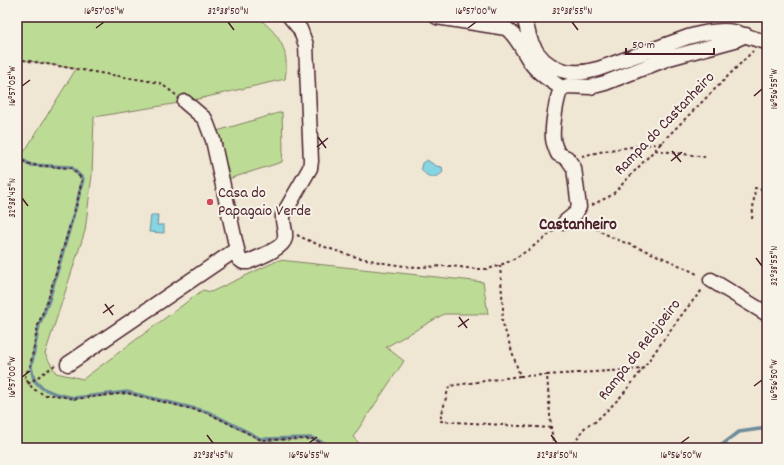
<svg xmlns="http://www.w3.org/2000/svg" width="784" height="465" viewBox="0 0 784 465" font-family="Dekko,sans-serif">
<style>
.green{fill:#bcdc95;stroke:#837e60}
.water{fill:#86d5e2;stroke:#6e8c99}
.lines{fill:none;stroke-linecap:round;stroke-linejoin:round}
.stream{stroke:#6e8c99;stroke-width:3.5}
.minor-casing{stroke:#4a1f2b;stroke-width:17}
.path{stroke:#4a1f2b;stroke-width:2;stroke-dasharray:3 3;stroke-linecap:butt}
.minor{stroke:#f7f3e8;stroke-width:14}
.ticks{fill:none;stroke:#4a1f2b;stroke-width:1.5}
.poi-dot{fill:#d1495b;stroke:#f7f3e8;stroke-width:1.5}
.labels{text-anchor:middle;dominant-baseline:central;stroke-width:4;stroke-linejoin:round;paint-order:stroke}
.street-label{font-size:16px;fill:#4a1f2b;stroke:#f7f3e8}
.poi-label{font-size:16px;fill:#4a1f2b;stroke:#f7f3e8;text-anchor:start}
.neighbourhood-label{font-size:17px;font-weight:bold;fill:#4a1f2b;stroke:#f7f3e8}
.neatline{fill:none;stroke:#4a1f2b;stroke-width:1.5}
.ticks-label{font-size:10px;text-anchor:middle;fill:#4a1f2b}
</style>
<rect width="100%" height="100%" fill="#efe7d4"/>
<filter id="ink" filterUnits="userSpaceOnUse"><feTurbulence type="fractalNoise" baseFrequency=".025" numOctaves="2"/><feDisplacementMap in="SourceGraphic" scale="8" xChannelSelector="R" yChannelSelector="G"/><feConvolveMatrix kernelMatrix="1 2 1 2 8 2 1 2 1" color-interpolation-filters="sRGB"/></filter>
<g filter="url(#ink)">
<path class="green" d="M17,17h240c22,17 33,32 28,62l-100,23 -91,15 -2,58 -7,56 -40,123 11,19 27,6 120,-89 8,2 68,-32 204,22 5,32h-44l-58,33 18,14 -51,76 11,11h-347v-288l6,-6 53,-85 -59,-10z
M282,112l1,36 -1,14 -60,19 -12,-48z"/>
<path class="water" d="M427,160l9,6 6,1 1,5c-8,8 -17,6 -22,-4l1,-5z
M151,215h7l-1,10h7v8l-15,-1z"/>
<g class="lines">
<path class="stream" d="M17,157l14,8 40,2 12,12 -5,20 -29,101 -10,25 -8,42 3,13 8,8 14,6 18,4 53,-6 81,20 53,27 51,-1 24,10
M718,448l21,-16 28,-4"/>
<defs>
<path id="minor" d="M437,17l69,11c12,9 16,22 25,35 8,11 20,18 31,25
M524,17c3,9 4,19 8,27 13,27 39,33 66,25l90,-32c14,-4 31,-8 46,-5 11,3 22,8 33,10
M562,88l6,-2 22,1 15,-4 64,-25 66,-18 11,-5
M562,88c-6,8 -10,41 -9,50 0,5 3,11 5,16l9,4 7,10 5,39 -3,6 -11,9
M185,102l20,17 8,21 26,119 4,3h5c9,-4 37,-14 37,-25 1,-7 -3,-14 -2,-22l27,-47 1,-7 -5,-116 -6,-16 -10,-12
M711,280l56,34
M68,364l169,-115"/>
</defs>
<use href="#minor" class="minor-casing"/>
<path class="path" d="M17,59l143,24 16,12
M655,150l50,7
M582,156l27,-6 53,-7
M17,158l14,7 40,3 11,11 -4,20 -30,100 -10,26 -8,42 -4,6 -1,5 8,11 12,6h11l18,4 53,-6 81,20 53,27 51,-1 22,9
M592,205l20,-10 55,-58 86,-86
M752,219l3,-31 12,2
M586,221c20,17 47,24 70,34 15,6 29,13 43,20
M297,235c32,16 73,27 108,31 15,2 31,0 46,0 11,1 30,5 40,2 24,-6 46,-24 65,-39
M500,265l3,44 -1,12 18,55 27,-1 4,53 2,12 5,8
M547,375l95,-6
M520,376l-71,10 -9,35 111,7
M28,384l27,-19
M569,448c12,-8 10,-22 26,-26 11,-11 23,-21 32,-33 27,-33 48,-69 76,-100"/>
<use href="#minor" class="minor"/>
</g>
</g>
<path class="ticks" d="M228,22l6,8M572,22l6,8M96,28l8,-6M468,28l8,-6M22,86l8,-6M754,96l8,-7M318,137l8,11M317,147l11,-9M672,151l9,11M671,161l11,-9M22,198l6,8M756,258l6,8M105,304l8,11M103,313l11,-8M459,317l8,11M458,327l11,-8M22,377l8,-6M754,386l8,-6M207,435l6,8M551,435l6,8M309,443l8,-6M681,443l8,-6"/>
<circle class="poi-dot" cx="210" cy="202" r="4"/>
<g class="labels">
<g class="street-label">
<text transform="translate(665 124) rotate(-46)">Rampa do Castanheiro</text>
<text transform="translate(640 350) rotate(-52)">Rampa do Relojoeiro</text>
</g>
<g class="poi-label">
<text x="218" y="193">Casa do<tspan x="218" dy="18">Papagaio Verde</tspan></text>
</g>
<g class="neighbourhood-label">
<text x="578" y="226">Castanheiro</text>
</g>
</g>
<rect width="784" height="465" fill="none" stroke="#f7f3e8" stroke-width="44"/>
<path d="M626 48v6h88v-6" fill="none" stroke="#4a1f2b" stroke-width="2"/>
<text x="632" y="48" font-size="12" fill="#4a1f2b" stroke="#f7f3e8" stroke-width="3" paint-order="stroke">50 m</text>
<rect x="22" y="22" width="740" height="421" class="neatline"/>
<g class="ticks-label">
<text x="104" y="14">16°57'05"W</text>
<text x="228" y="14">32°38'50"N</text>
<text x="476" y="14">16°57'00"W</text>
<text x="572" y="14">32°38'55"N</text>
<text transform="translate(11 86) rotate(-90)" y="4">16°57'05"W</text>
<text transform="translate(773 89) rotate(-90)" y="4">16°56'55"W</text>
<text transform="translate(11 198) rotate(-90)" y="4">32°38'45"N</text>
<text transform="translate(773 266) rotate(-90)" y="4">32°38'55"N</text>
<text transform="translate(11 377) rotate(-90)" y="4">16°57'00"W</text>
<text transform="translate(773 380) rotate(-90)" y="4">16°56'50"W</text>
<text x="213" y="458">32°38'45"N</text>
<text x="309" y="458">16°56'55"W</text>
<text x="557" y="458">32°38'50"N</text>
<text x="681" y="458">16°56'50"W</text>
</g>
</svg>
